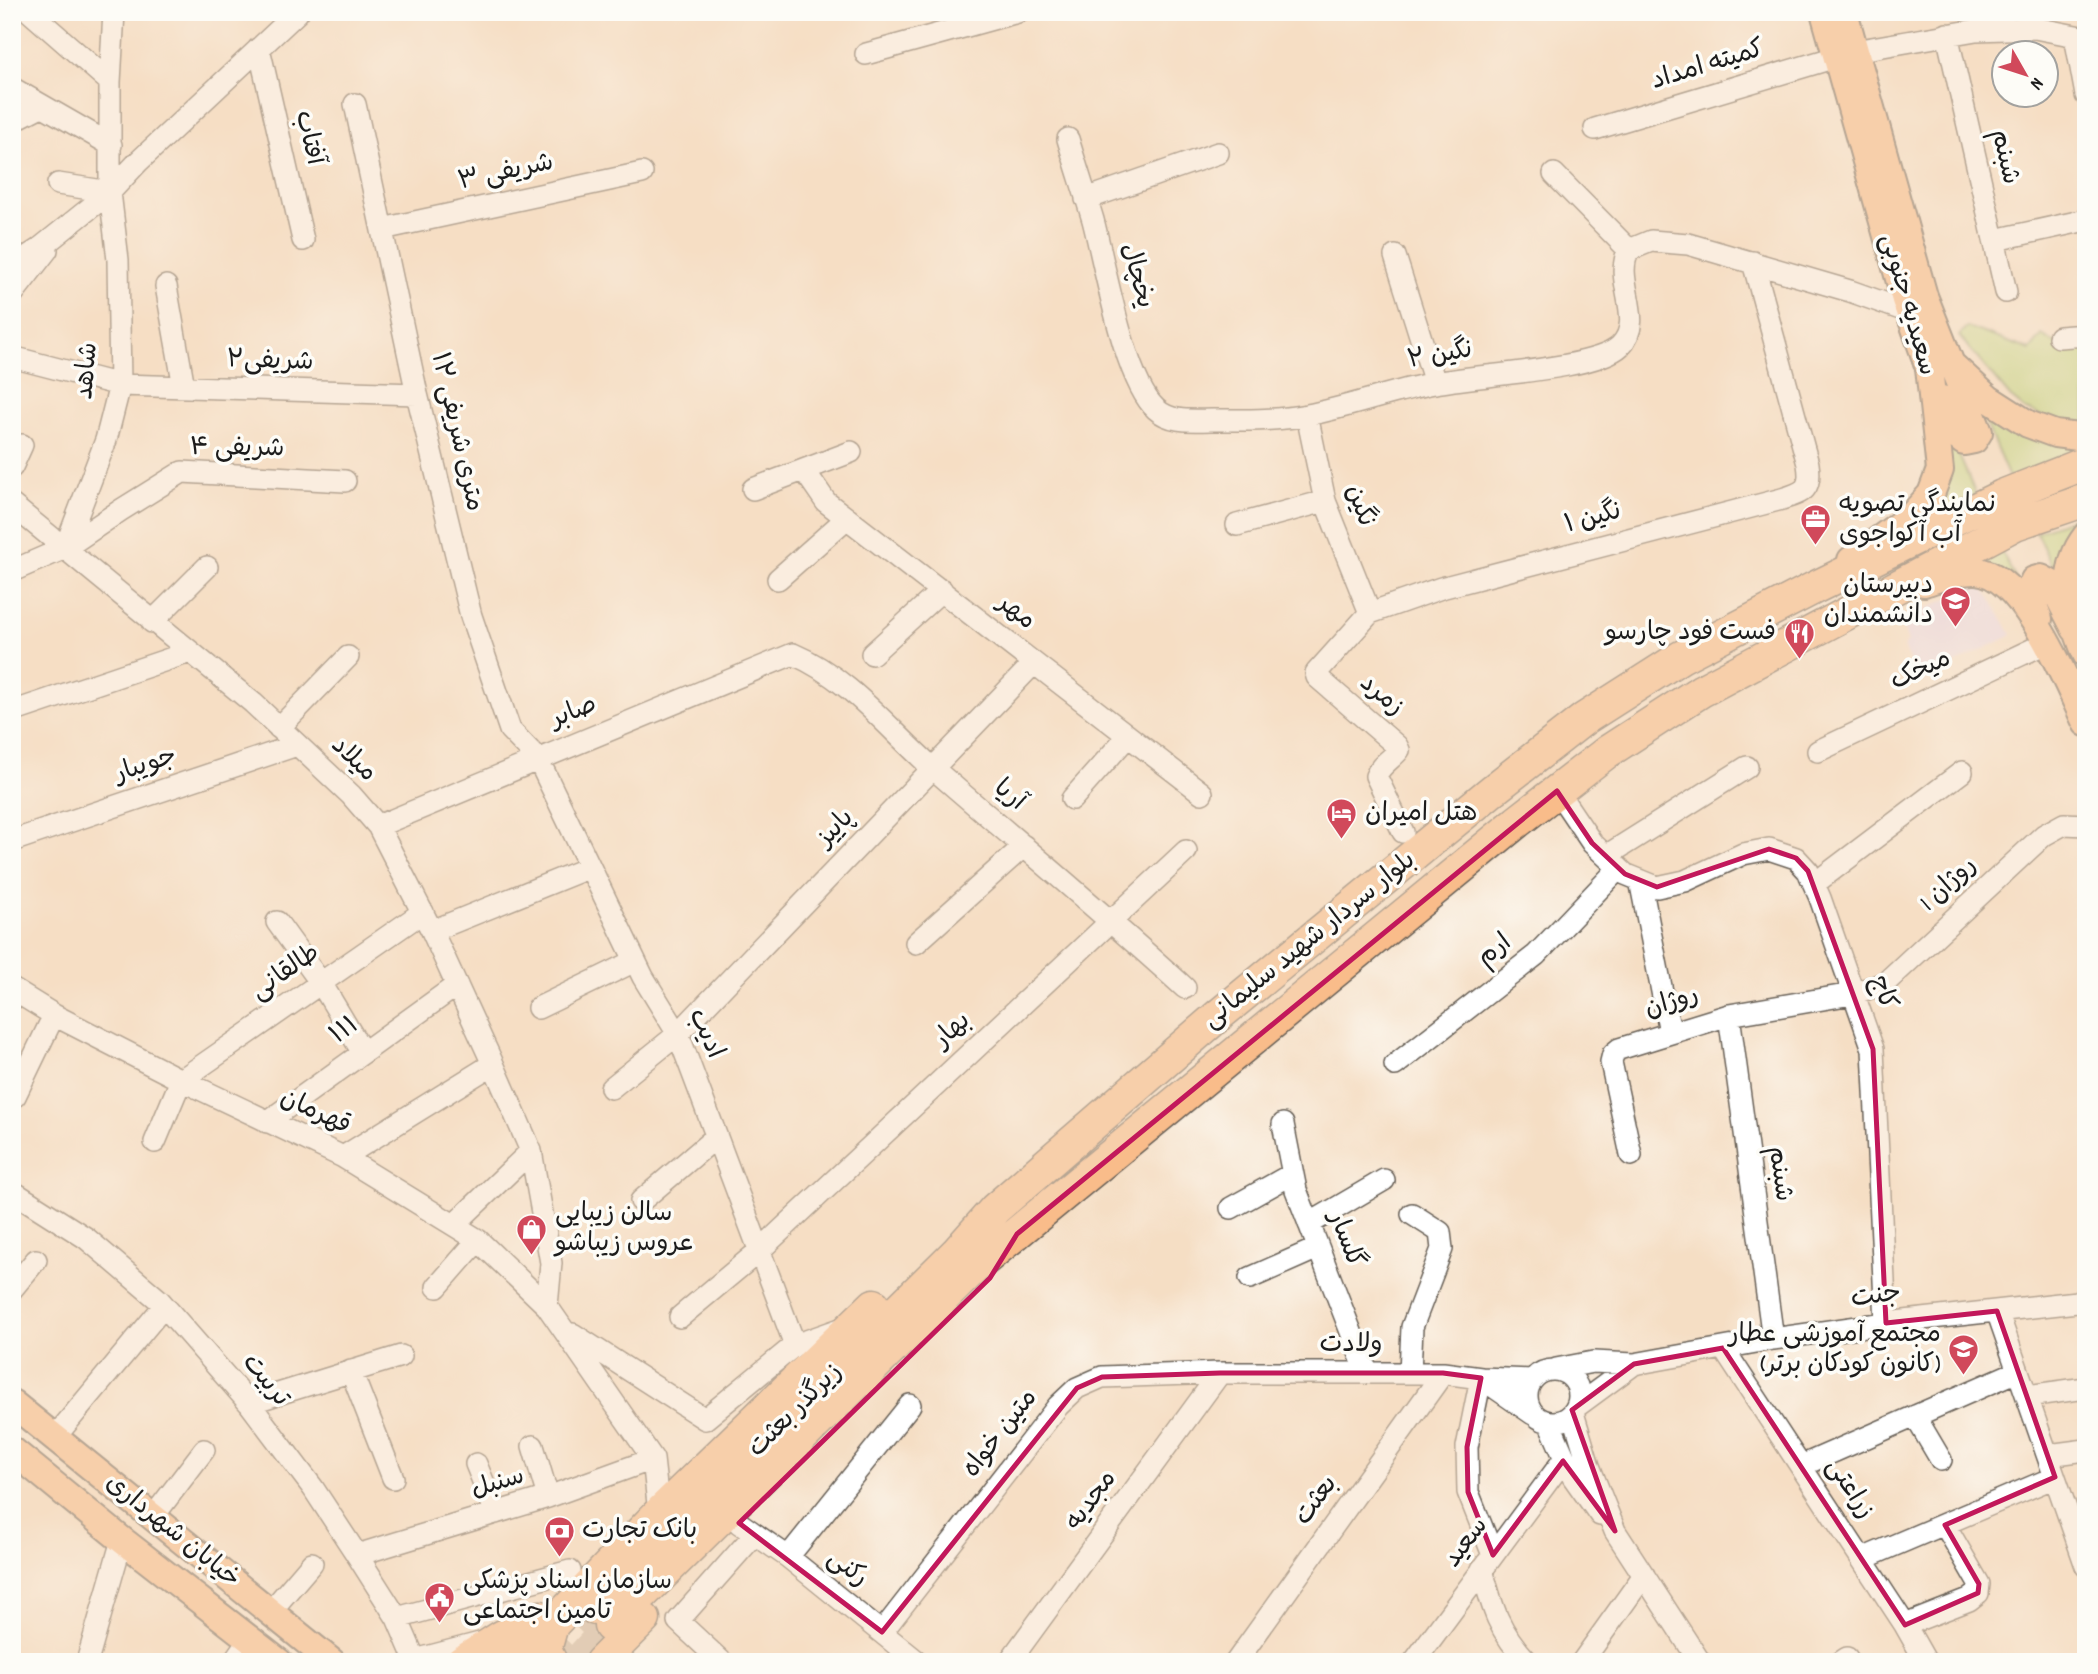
<svg xmlns="http://www.w3.org/2000/svg" width="2098" height="1674" viewBox="0 0 2098 1674" font-family="Dekko,'Playpen Sans Arabic',sans-serif">
<style>
.built{fill:#e2d4f3}
.green{fill:#b9d67c;stroke:#6a794c;stroke-width:2}
.lines{fill:none;stroke-linecap:round;stroke-linejoin:round}
.highway-tunnel{stroke:#cab7a2;stroke-width:32;stroke-dasharray:32 16;stroke-linecap:butt}
.minor-casing{stroke:#686057;stroke-width:24}
.major-casing{stroke:#686057;stroke-width:30}
.highway-casing{stroke:#686057;stroke-width:35}
.minor{stroke:#fff;stroke-width:21}
.major{stroke:#f9bc8a;stroke-width:26}
.highway{stroke:#f9bc8a;stroke-width:32}
.marked{fill:none;stroke:#c2185b;stroke-width:5;stroke-linejoin:round}
.labels{text-anchor:middle;dominant-baseline:central;stroke-width:7;stroke-linejoin:round;paint-order:stroke}
.street-label{font-size:26px;fill:#1c1c1c;stroke:#fdfcf7}
.poi-label{font-size:26px;fill:#1c1c1c;stroke:#fdfcf7;text-anchor:start}
</style>
<rect width="100%" height="100%" fill="#fdfcf7"/>
<filter id="ink" filterUnits="userSpaceOnUse"><feTurbulence type="fractalNoise" baseFrequency=".0143" numOctaves="2"/><feDisplacementMap in="SourceGraphic" scale="14" xChannelSelector="R" yChannelSelector="G"/><feConvolveMatrix kernelMatrix="1 2 1 2 8 2 1 2 1" color-interpolation-filters="sRGB"/></filter>
<filter id="wash" filterUnits="userSpaceOnUse"><feTurbulence type="fractalNoise" baseFrequency=".00686" numOctaves="4" result="noise"/><feDisplacementMap in="SourceGraphic" scale="28" xChannelSelector="R" yChannelSelector="G"/><feGaussianBlur stdDeviation="1.57" result="paint"/><feColorMatrix in="noise" values="0 0 0 0 0 0 0 0 0 0 0 0 0 0 0 0 0 1.4 0 .05"/><feComposite in="paint" operator="in"/></filter>
<g filter="url(#wash)">
<rect width="100%" height="100%" fill="#f5dec4"/>
<path class="built" d="M1975,585l10,4 27,46 -95,48 -13,-38 4,-3 -7,-20z"/>
<path class="green" d="M1967,327l63,23 12,-15 15,9 29,-2v80l-23,2 -37,-14 -16,-13 -51,-61z
M1973,394l113,56 -76,30z
M1942,415l34,80 -66,32z
M2086,513v9l-10,10 -16,51 -24,-51z
M2000,548l23,46 -62,-30z"/>
</g>
<g filter="url(#ink)">
<g class="lines">
<path class="highway-tunnel" d="M543,1662l52,-53
M577,1662l33,-36"/>
<defs>
<path id="minor" d="M30,12l80,70
M1947,34l59,258
M2075,36l11,59
M259,48l44,192
M1854,51l122,-21 59,-2 51,10
M866,54l152,-42
M12,88l99,57
M355,104l62,290 54,222 39,114 28,29 105,218 35,57 117,311
M12,121l29,-15
M1595,129l241,-72
M1068,139c8,27 17,54 25,81 12,45 31,160 63,189 15,14 37,11 56,11 32,0 63,1 95,-5 43,-8 85,-24 128,-32 39,-8 160,-13 185,-37 27,-27 -8,-66 9,-96
M1554,174l75,76
M58,184l52,8
M1086,199l132,-46
M382,229l260,-56
M1995,240l91,-20
M1629,250l22,-9 37,3 162,47 59,21
M1395,256l40,127
M12,261l13,-3 14,-9 71,-57 28,-30 160,-150
M166,286l18,101
M12,295l35,-45
M2059,337l27,-2
M12,357l108,28 297,9
M1307,415l18,86 45,112
M12,467l10,-22
M804,470l22,32 376,291
M753,489l98,-37
M12,505l241,198 98,92 27,31 54,105 61,133 38,87 20,112 -4,43
M1237,525l88,-24
M65,548l41,-108 14,-55 -2,-125 -8,-68v-110l4,-70
M12,571l53,-23 56,-38 61,-38 163,9
M778,579l69,-61
M152,622l55,-55
M872,654l70,-64
M12,712l178,-60
M279,728l69,-71
M1818,751l230,-109
M1557,791l35,52 33,31 32,13 28,-6 58,-27 26,-5 27,9 12,13 12,27 53,151 13,274
M1072,799l56,-63
M378,826l415,-172c57,24 97,77 143,117 83,72 168,143 249,217
M1403,832l-27,-56c4,-11 16,-17 23,-26l-2,-4 -80,-69 -1,-4 54,-60 71,-25 341,-89c22,-7 30,-9 26,-35l-55,-202
M12,841l285,-96
M1606,856l141,-89
M1640,880l30,152
M1814,884l148,-112
M277,922l44,61 42,70
M432,931l158,-64
M916,943l108,-97
M12,989l42,26 127,65 162,77 135,83 69,66 106,153 6,54
M538,1008l97,-47
M1729,1015l44,324
M1395,1065l141,-110 83,-87
M611,1088l67,-54 356,-371
M15,1096l39,-81
M267,1122l190,-137
M1283,1124l13,66 71,183
M155,1142l26,-62 242,-168
M1631,1155l-20,-93 2,-8 6,-5 110,-34 123,-21 33,-11 159,-148 20,-11 22,1
M343,1157l150,-93
M12,1191l74,47 73,62 90,103 64,85 44,67 40,63 18,42 65,-17
M641,1201l75,-64
M1231,1208l61,-34
M455,1224l76,-73
M1309,1224l75,-44
M1250,1278l68,-30
M437,1287l41,-47
M12,1289l24,-29
M1997,1311l89,255
M680,1317l79,-66 427,-400
M573,1334l132,85 90,-74 51,-18
M1723,1348l182,277 21,37
M1556,1369l37,-7 41,2 139,-25 113,-16 200,-22
M1527 1396a26 26 0 1 1 52 0a26 26 0 1 1-52 0Z
M351,1371l42,107
M1410,1373l2,-46 30,-78 -2,-17 -28,-18
M1532,1380l-51,-2 52,36
M2027,1396l59,-8
M249,1403l152,-47
M1577,1406l57,-42
M1573,1413l16,53 26,65 85,131
M1915,1416l26,44
M1549,1422l24,55 27,38
M55,1437l109,-131
M533,1446l15,51
M2048,1455l38,-5
M476,1464l20,49
M1801,1466l217,-95
M153,1517l51,-67
M739,1523l49,34 130,105
M357,1555l191,-58 105,-38
M788,1557l122,-152
M1862,1559l193,-82
M1482,1569c10,39 17,63 46,93
M270,1612l42,-49
M397,1618l173,-47
M1905,1625l64,-25 9,-7 1,-9 -34,-59
M882,1632l176,-226 19,-18 25,-11 118,-4h223l38,5 -14,69 1,45 25,63
M87,1662l35,-122
M233,1662l16,-23
M722,1662l-44,-41 77,-87
M1009,1662l211,-289
M1236,1662l207,-289
M1414,1662l151,-204
M1582,1662l62,-87
M1841,1662l6,-4"/>
<path id="major" d="M1824,12l81,288 24,68 11,102 -9,24 -19,21 -61,45
M1844,12l80,284 27,68 38,35 39,25 27,10 31,4
M1942,399l17,39 5,4 10,-2 5,-8 -25,-62
M2086,536c-27,34 -16,81 0,118
M1924,583c17,-5 35,-13 52,-12 47,2 92,114 110,152
M2039,619l-10,-28 5,-11 7,-2 11,6 23,45
M12,1403l320,259
M12,1450l110,90 157,122"/>
<path id="highway" d="M595,1609l361,-356 39,-44 224,-194 274,-225 91,-71 97,-62 133,-69 188,-92 84,-33
M610,1626l363,-357 544,-447 90,-70 94,-61 314,-167 71,-24
M462,1662l39,-25 40,-20
M505,1662l47,-37 107,-112 215,-208
M551,1662l-6,-12 7,-25
M601,1662l43,-43"/>
</defs>
<use href="#minor" class="minor-casing"/>
<use href="#major" class="major-casing"/>
<use href="#highway" class="highway-casing"/>
<use href="#minor" class="minor"/>
<use href="#major" class="major"/>
<use href="#highway" class="highway"/>
</g>
</g>
<path d="M0 0H2098V1674H0ZM1557,791l35,52 33,31 32,13 112,-38 27,9 12,13 65,178 13,274 111,-12 58,166 -110,48 34,59 -1,9 -73,32 -182,-277 -89,16 -62,46 43,121 -52,-70 -70,94 -25,-63 -1,-45 14,-69 -38,-5h-223l-118,4 -25,11 -195,244 -143,-109 251,-245 27,-44z" fill="#f5dec4" fill-opacity=".55" fill-rule="evenodd"/>
<path class="marked" d="M1557,791l35,52 33,31 32,13 112,-38 27,9 12,13 65,178 13,274 111,-12 58,166 -110,48 34,59 -1,9 -73,32 -182,-277 -89,16 -62,46 43,121 -52,-70 -70,94 -25,-63 -1,-45 14,-69 -38,-5h-223l-118,4 -25,11 -195,244 -143,-109 251,-245 27,-44z"/>
<defs>
<symbol id="office-pin" viewBox="-11 -11 22 30"><path d="M0 17L-7.5 6A9.5 9.5 0 1 1 7.5 6Z" fill="#d1495b" stroke="#fdfcf7"/><path d="M-6-3h4V-5.5h4V-3h4V5H-6ZM-1-4.5V-3h2v-1.5ZM-6 0V1H6V0Z" fill="#fff"/></symbol>
<symbol id="school-pin" viewBox="-11 -11 22 30"><path d="M0 17L-7.5 6A9.5 9.5 0 1 1 7.5 6Z" fill="#d1495b" stroke="#fdfcf7"/><path d="M0-5L7-2L0 1L-7-2ZM-4 1L0 2.5L4 1V4Q0 6-4 4Z" fill="#fff"/></symbol>
<symbol id="restaurant-pin" viewBox="-11 -11 22 30"><path d="M0 17L-7.5 6A9.5 9.5 0 1 1 7.5 6Z" fill="#d1495b" stroke="#fdfcf7"/><path d="M-5-6h1v4h1v-4h1v4h1v-4h1v5L-1.5 .5V6h-2V.5L-5-1ZM5-6V6H3V1.5H1.5Q1.5-4 5-6Z" fill="#fff"/></symbol>
<symbol id="hotel-pin" viewBox="-11 -11 22 30"><path d="M0 17L-7.5 6A9.5 9.5 0 1 1 7.5 6Z" fill="#d1495b" stroke="#fdfcf7"/><path d="M-6-4.5h1.5V1H6V5H4.5V3h-9V5H-6ZM-4 0a1.8 1.8 0 1 1 3.6 0ZM.5 0V-2.5h3Q6-2.5 6 0Z" fill="#fff"/></symbol>
<symbol id="shop-pin" viewBox="-11 -11 22 30"><path d="M0 17L-7.5 6A9.5 9.5 0 1 1 7.5 6Z" fill="#d1495b" stroke="#fdfcf7"/><path d="M-5-2.5h2.3a2.7 3.5 0 0 1 5.4 0H5L5.5 6h-11ZM-1.5-2.5h3a1.5 2.3 0 0 0-3 0Z" fill="#fff"/></symbol>
<symbol id="bank-pin" viewBox="-11 -11 22 30"><path d="M0 17L-7.5 6A9.5 9.5 0 1 1 7.5 6Z" fill="#d1495b" stroke="#fdfcf7"/><path d="M-6-4H6V4H-6ZM0-2.3a2.3 2.3 0 1 0 0 4.6a2.3 2.3 0 1 0 0-4.6Z" fill="#fff"/></symbol>
<symbol id="civic-pin" viewBox="-11 -11 22 30"><path d="M0 17L-7.5 6A9.5 9.5 0 1 1 7.5 6Z" fill="#d1495b" stroke="#fdfcf7"/><path d="M-.6-6.5H3V-4.5H.6V-3L4-1V1h2V6H-6V1h2V-1L-.6-3ZM-1.2 2.5V6h2.4V2.5Z" fill="#fff"/></symbol>
</defs>
<g fill-rule="evenodd">
<use href="#office-pin" x="1798" y="502" width="35" height="47"/>
<use href="#school-pin" x="1938" y="584" width="35" height="47"/>
<use href="#restaurant-pin" x="1782" y="616" width="35" height="47"/>
<use href="#hotel-pin" x="1324" y="796" width="35" height="47"/>
<use href="#shop-pin" x="514" y="1212" width="35" height="47"/>
<use href="#school-pin" x="1946" y="1332" width="35" height="47"/>
<use href="#bank-pin" x="542" y="1514" width="35" height="47"/>
<use href="#civic-pin" x="422" y="1580" width="35" height="47"/>
</g>
<g class="labels">
<g class="street-label">
<text transform="translate(1708 66) rotate(-17)">کمیته امداد</text>
<text transform="translate(308 138) rotate(77)">آفتاب</text>
<text transform="translate(2004 157) rotate(77)">شبنم</text>
<text transform="translate(506 173) rotate(-12)">شریفی ۳</text>
<text transform="translate(1136 276) rotate(75)">یخچال</text>
<text transform="translate(1907 305) rotate(74)">سعیدیه جنوبی</text>
<text transform="translate(1440 356) rotate(-10)">نگین ۲</text>
<text transform="translate(270 362) rotate(2)">شریفی۲</text>
<text transform="translate(88 371) rotate(-85)">شاهد</text>
<text transform="translate(456 432) rotate(77)">۱۲ متری شریفی</text>
<text transform="translate(237 449) rotate(1)">شریفی ۴</text>
<text transform="translate(1359 506) rotate(70)">نگین</text>
<text transform="translate(1593 519) rotate(-15)">نگین ۱</text>
<text transform="translate(1016 613) rotate(38)">مهر</text>
<text transform="translate(1921 671) rotate(-25)">میخک</text>
<text transform="translate(1381 696) rotate(40)">زمرد</text>
<text transform="translate(574 713) rotate(-22)">صابر</text>
<text transform="translate(353 760) rotate(44)">میلاد</text>
<text transform="translate(146 766) rotate(-19)">جویبار</text>
<text transform="translate(1009 796) rotate(40)">آریا</text>
<text transform="translate(836 829) rotate(-46)">پاییز</text>
<text transform="translate(1949 885) rotate(-43)">روژان 1</text>
<text transform="translate(1310 941) rotate(-39)">بلوار سردار شهید سلیمانی</text>
<text transform="translate(1495 951) rotate(-38)">ارم</text>
<text transform="translate(286 973) rotate(-35)">طالقانی</text>
<text transform="translate(1882 993) rotate(70)">کاج</text>
<text transform="translate(1672 1003) rotate(-17)">روژان</text>
<text transform="translate(345 1031) rotate(-36)">۱۱۱</text>
<text transform="translate(953 1031) rotate(-43)">بهار</text>
<text transform="translate(705 1034) rotate(66)">ادیب</text>
<text transform="translate(315 1113) rotate(25)">قهرمان</text>
<text transform="translate(1779 1174) rotate(82)">شبنم</text>
<text transform="translate(1345 1240) rotate(69)">گلسار</text>
<text transform="translate(1876 1297) rotate(-7)">جنت</text>
<text x="1351" y="1345">ولادت</text>
<text transform="translate(265 1381) rotate(51)">تربیت</text>
<text transform="translate(796 1411) rotate(-45)">زیرگذر بعثت</text>
<text transform="translate(1001 1434) rotate(-52)">متین خواه</text>
<text transform="translate(498 1484) rotate(-17)">سنبل</text>
<text transform="translate(1849 1489) rotate(57)">زراعتی</text>
<text transform="translate(1092 1501) rotate(-54)">مجدیه</text>
<text transform="translate(1317 1501) rotate(-54)">بعثت</text>
<text transform="translate(172 1532) rotate(39)">خیابان شهرداری</text>
<text transform="translate(1467 1543) rotate(-53)">سعید</text>
<text transform="translate(847 1569) rotate(38)">رکنی</text>
</g>
<g class="poi-label">
<text x="1839" y="505">نمایندگی تصویه<tspan x="1839" dy="30">آب آکواجوی</tspan></text>
<text x="1933" y="586" text-anchor="end">دبیرستان<tspan x="1933" dy="30">دانشمندان</tspan></text>
<text x="1776" y="633" text-anchor="end">فست فود چارسو</text>
<text x="1365" y="814">هتل امیران</text>
<text x="555" y="1214">سالن زیبایی<tspan x="555" dy="30">عروس زیباشو</tspan></text>
<text x="1941" y="1335" text-anchor="end">مجتمع آموزشی عطار<tspan x="1941" dy="30">(کانون کودکان برتر)</tspan></text>
<text x="582" y="1531">بانک تجارت</text>
<text x="463" y="1582">سازمان اسناد پزشکی<tspan x="463" dy="30">تامین اجتماعی</tspan></text>
</g>
</g>
<rect width="2098" height="1674" fill="none" stroke="#fdfcf7" stroke-width="42"/>
<g transform="translate(2025 74) rotate(129)"><circle r="33" fill="#fdfcf7" stroke="#a3a29f" stroke-width="2"/>
<path d="M0-5L12 26L0 18L-12 26Z" fill="#d1495b"/>
<text y="-10" font-size="19" font-weight="bold" text-anchor="middle" fill="#1c1c1c">N</text>
</g>
</svg>
